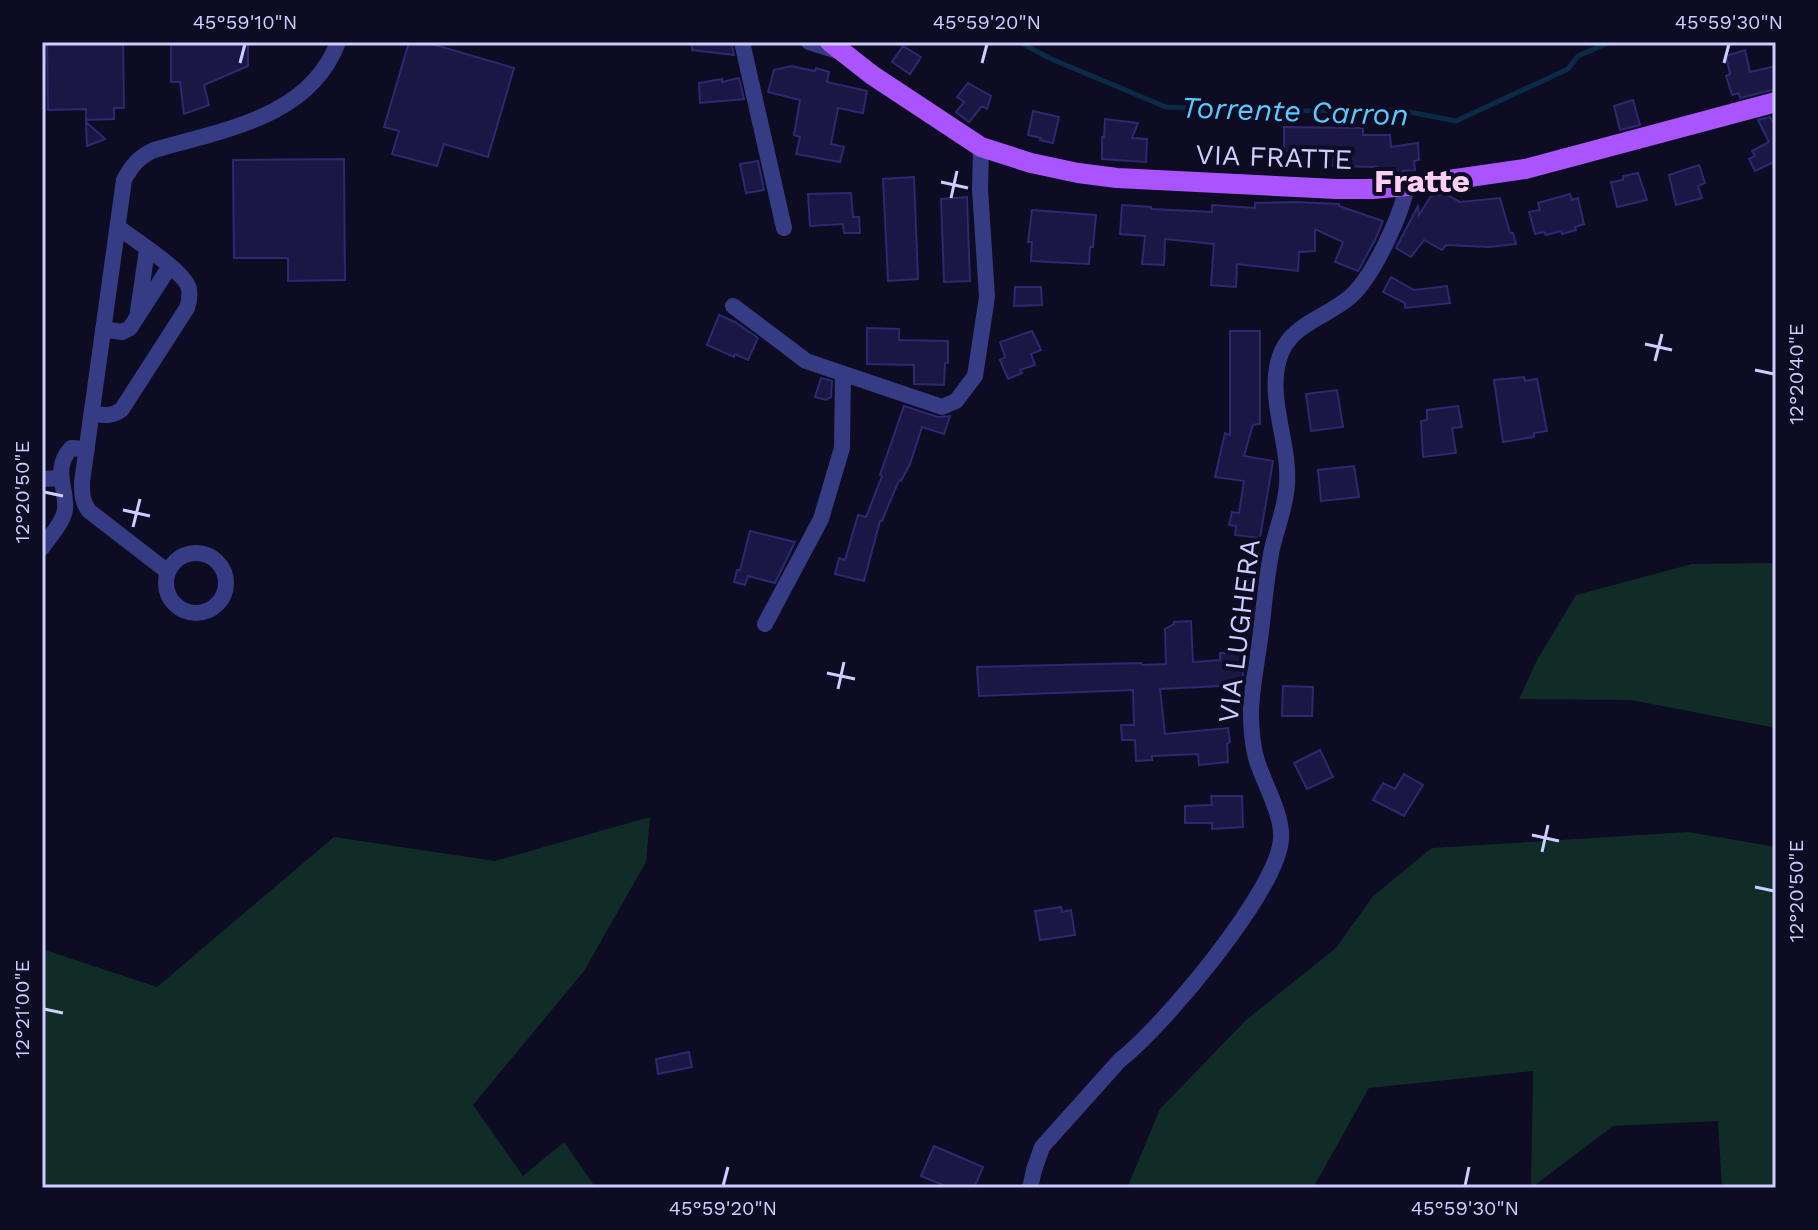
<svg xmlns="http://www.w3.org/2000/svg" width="1818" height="1230" viewBox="0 0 1818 1230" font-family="'Work Sans',sans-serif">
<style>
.green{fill:#0f2c27}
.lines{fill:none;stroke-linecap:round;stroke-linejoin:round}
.stream{stroke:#0a2a48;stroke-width:5}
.building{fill:#1b1744;stroke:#2d2871;stroke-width:2}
.minor{stroke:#353c83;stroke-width:16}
.major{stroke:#a954ff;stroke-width:20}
.ticks{fill:none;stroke:#cdceff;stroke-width:3}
.labels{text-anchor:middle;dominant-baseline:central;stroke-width:8;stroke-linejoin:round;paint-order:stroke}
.street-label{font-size:28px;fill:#cdceff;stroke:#0d0c22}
.water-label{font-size:30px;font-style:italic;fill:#5bc8ff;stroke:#0d0c22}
.quarter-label{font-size:32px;font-weight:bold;fill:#ffcff4;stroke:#0d0c22}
.neatline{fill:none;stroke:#cdceff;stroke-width:3}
.ticks-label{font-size:20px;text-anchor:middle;fill:#cdceff}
</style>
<rect width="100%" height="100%" fill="#0d0c22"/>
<path class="green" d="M1776,563v165l-145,-28 -112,-1 18,-39 39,-65 116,-31z
M650,817l-4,45 -62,109 -111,134 50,71 41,-34 32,46h-554v-239l115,38 177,-150 161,24z
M1688,832l88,15v341h-54l-4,-67 -105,5 -82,62 2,-117 -164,17 -56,100h-186l33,-79 86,-89 90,-72 37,-52 59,-48z"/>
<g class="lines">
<path class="stream" d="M1020,42l29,16 117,49 117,4 116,-1 57,11 112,-52 10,-13 32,-14"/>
</g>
<path class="building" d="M47,42h76l1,66h-10v11l-28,1v-11l-38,1z
M171,42h77v24l-44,19 5,20 -25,9 -4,-32h-9z
M409,42h16l89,26 -26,89 -44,-13 -7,22 -45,-12 7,-23 -15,-4z
M692,42h39l3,13 -42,-5z
M903,46l18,11 -11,17 -18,-12z
M1745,50l5,22 26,-6v23l-36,9 -1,-5 -7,2 -6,-19 4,-2 -4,-18z
M791,66l24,5 1,-3 13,4 -2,10 40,9 -4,22 -25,-5 -7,36 13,3 -4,15 -44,-8 4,-17 -6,-2 6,-35 -32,-8 6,-22z
M739,78l5,21 -44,4 -1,-20 23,-4v3z
M968,83l23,13 -4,13 -5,-3 -13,16 -13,-10 8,-10 -7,-5z
M1633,100l7,25 -20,5 -6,-24z
M1033,111l26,6 -6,26 -13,-3 1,-2 -13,-3z
M1770,117l6,12v32l-21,10 -6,-12 6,-3 -3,-5 17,-9 -11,-22z
M1105,119l33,4 -6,15 15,1 -1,23 -44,-3v-22h2z
M86,122l19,17 -18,7z
M1284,127l79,1v7h27l1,12 27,-4 1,17 -5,1 1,9 -12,1v2l-25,3 -1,-9 -44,-1 1,-13 -50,-2z
M344,159l1,121 -57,1v-23h-54l-1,-98z
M758,161l6,29 -18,3 -6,-29z
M1699,165l6,18 -7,3 4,12 -26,7 -7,-30z
M1638,173l9,27 -30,7 -6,-25 12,-2v-4z
M914,177l4,102 -30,2 -5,-102z
M851,193l2,24h6l1,16h-16l-1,-9 -33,2 -2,-32z
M1445,194l15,8 40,-4 10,35h3l3,11 -27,3 -43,-2 -4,5 -18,-10 -13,17 -15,-9 22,-42 1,9 12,-19z
M1570,194l2,6 6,-2 6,26 -9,3 1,3 -14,4 -1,-3 -15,4 -2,-3 -9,2 -6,-22 11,-2 -2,-7z
M967,197l3,84 -26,1 -3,-83z
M1295,202l44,2v2l44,15 -8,19 -17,31 -23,-9 8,-20 -28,-13v22l-16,1 -1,19 -61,-7 -1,23 -25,-2 3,-41 -49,-5 -1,26 -22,-1 3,-28 -25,-2 2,-29 29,2v2l61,3v-7l43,3v-5z
M1032,210l64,5 -3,32h-3l-1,17 -58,-3 1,-19h-4z
M1391,277l23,13 33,-4 3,17 -45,5v-5l-22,-11z
M1015,287h26l1,18 -28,1z
M719,315l16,7 23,16 -10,22 -13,-6 -1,3 -27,-12z
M867,328l32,1v11l49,1v22h-3l-1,22 -30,-1v-19l-47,-1z
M1032,331l9,19 -10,4 4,11 -15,5 2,3 -14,6 -8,-19 5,-3 -5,-15z
M1230,331h30v93l-7,1 -9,31 29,5 -13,77 -25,-3 1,-9 -7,-1 3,-13 7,1 5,-32 -29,-4 10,-44 5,2z
M1524,377l1,4 12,-2 10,52 -13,2v4l-31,5 -9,-62z
M821,378l11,3 -1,16 -5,3 -11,-3z
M1337,390l6,37 -32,4 -5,-37z
M904,406l34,11 12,-1 -6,18 -22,-7 -12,37 -9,17 -2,-1 -17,41h-2l-16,60 -29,-7 4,-16 6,2 13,-45 8,2 16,-41 -2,-1z
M1458,406l4,21 -10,1 4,25 -33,4 -2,-36 6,-1v-10z
M1354,466l5,31 -38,4 -3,-31z
M750,531l45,11 -20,41 -27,-7 -3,9 -11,-3 3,-12h3z
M1191,621l2,41 27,-2v-7l22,-1 1,24 -1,9 -82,4 5,45 63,-6 2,14 -3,2 1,18 -29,3 -1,-11 -46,2v4l-16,1 -1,-21h-13l-1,-15h13l-1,-35 -154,6 -2,-29 164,-4 1,2 24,-1 -1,-35 9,-5v-2z
M1283,686l30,1 -1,29h-30z
M1320,750l13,27 -26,12 -13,-26z
M1404,774l19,11 -19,31 -31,-16 10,-17 12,6z
M1211,796h31l1,31 -31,2v-6h-27v-17l27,-1z
M1061,907l1,5 9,-2 4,25 -35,5 -5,-29z
M689,1052l3,15 -34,7 -2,-15z
M934,1146l49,21 -9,21h-24l-29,-12z"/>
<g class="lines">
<path class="minor" d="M742,42l42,186
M809,42l32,10
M733,306l73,55 136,46 14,-6 19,-25 12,-79 -7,-108 1,-42
M138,311l9,-61
M103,329l19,3 8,-4 40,-62
M92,414c11,1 21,3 30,-5l65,-101c2,-6 3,-13 2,-19 -3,-17 -56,-50 -71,-62
M42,479l18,-1
M42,548c7,-11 22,-26 23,-39 2,-21 -13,-40 6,-61l16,1
M166 583a30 30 0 1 1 60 0a30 30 0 1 1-60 0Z
M168,572l-79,-61c-7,-9 -7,-18 -7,-29l42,-302c8,-15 15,-23 30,-30 68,-20 156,-32 184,-108
M765,624l56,-105 21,-71 1,-74
M1030,1188l4,-18 8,-23 78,-87c42,-32 158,-170 161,-221 2,-23 -16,-54 -23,-75 -6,-17 -7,-36 -7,-54 1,-23 6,-48 9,-71 4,-30 6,-61 12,-90 5,-22 14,-43 15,-65 3,-41 -20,-85 -8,-125 10,-35 47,-41 71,-62 23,-20 51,-81 57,-111"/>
<path class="major" d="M830,42l42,33 109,72 50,16 47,10 39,5 219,11h37l34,-3 118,-17 251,-67"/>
</g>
<path class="ticks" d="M240,63l5,-19M982,63l5,-19M1724,63l5,-19M941,182l27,6M951,198l6,-27M1645,344l27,6M1655,361l7,-27M1755,370l19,4M44,492l19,4M123,510l27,6M133,527l7,-28M827,673l28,6M838,689l6,-27M1532,835l27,6M1542,852l6,-27M1755,887l19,4M44,1009l19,4M723,1186l5,-19M1465,1186l4,-19"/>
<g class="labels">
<g class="street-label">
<text transform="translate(1274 157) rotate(2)">VIA FRATTE</text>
<text transform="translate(1239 631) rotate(-83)">VIA LUGHERA</text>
</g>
<g class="water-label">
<text transform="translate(1295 111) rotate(2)">Torrente Carron</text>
</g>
<g class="quarter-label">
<text x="1422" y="181">Fratte</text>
</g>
</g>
<rect width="1818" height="1230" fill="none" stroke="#0d0c22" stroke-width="88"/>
<rect x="44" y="44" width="1730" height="1142" class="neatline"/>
<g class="ticks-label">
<text x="245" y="29">45°59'10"N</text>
<text x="987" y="29">45°59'20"N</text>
<text x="1729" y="29">45°59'30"N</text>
<text transform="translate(1796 374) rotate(-90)" y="7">12°20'40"E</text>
<text transform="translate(22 492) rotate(-90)" y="7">12°20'50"E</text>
<text transform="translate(1796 891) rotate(-90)" y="7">12°20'50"E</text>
<text transform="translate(22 1009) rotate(-90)" y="7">12°21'00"E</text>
<text x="723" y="1215">45°59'20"N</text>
<text x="1465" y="1215">45°59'30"N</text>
</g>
</svg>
